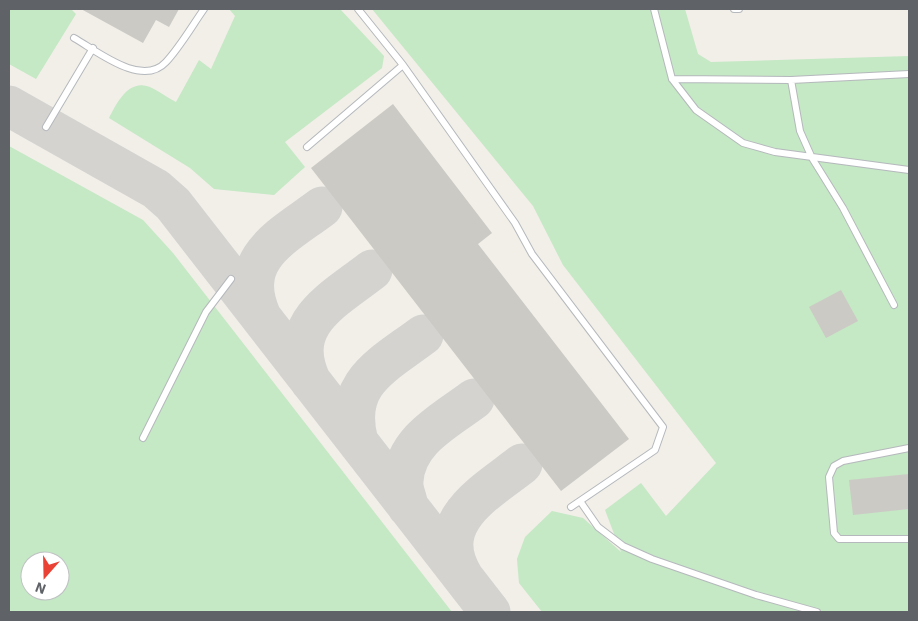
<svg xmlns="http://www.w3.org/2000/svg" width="918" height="621" viewBox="0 0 918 621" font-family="'IBM Plex Sans',sans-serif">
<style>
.green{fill:#c5e8c5;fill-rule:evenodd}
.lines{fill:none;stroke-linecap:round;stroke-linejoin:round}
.taxiway{stroke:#d4d3d0;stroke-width:41}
.building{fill:#cccac5}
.service-casing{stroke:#b5b8bc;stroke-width:8}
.service{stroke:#fff;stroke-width:6}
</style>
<rect width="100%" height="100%" fill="#f1efe8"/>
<path class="green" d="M9,9h62l5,5 -40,65 -27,-15z
M229,9h111l44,47 -2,12 -97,74 20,25 -31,28 -60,-6 -24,-21 -81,-50c8,-15 20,-41 43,-30 8,4 16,10 24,14l23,-42 12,9 24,-53z
M372,9h313l13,45 13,8 198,-6v556h-367l-23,-29 -2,-24 8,-22 27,-26 31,7 38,34 -16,-42 36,-27 25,33 50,-53 -153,-198 -30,-59z
M9,146l134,74 30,33 279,359h-443zM30,561h30v30h-30z"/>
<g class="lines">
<path class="taxiway" d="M9,106l147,83 17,15 317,408
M261,317c-26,-59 21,-80 61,-110
M311,382c-27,-58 21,-81 61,-112
M358,442c-16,-59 24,-76 65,-107
M408,507c-1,-9 -6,-17 -5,-26 2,-41 42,-60 71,-82
M463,577c-33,-55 22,-84 59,-113"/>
</g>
<path class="building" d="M81,9h98l-10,18 -13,-7 -13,23z
M393,104l99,129 -14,11 151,195 -68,52 -250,-323z
M841,290l17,31 -32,17 -17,-31z
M909,474v35l-56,6 -4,-35z"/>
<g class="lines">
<defs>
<path id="service" d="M358,9l45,56 112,158 17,31 131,173 -8,23 -84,57
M654,9l18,70 24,31 47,33 32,9 134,18
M734,9h5
M74,38c23,13 68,50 92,24 14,-15 26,-36 38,-53
M672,79l119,1 118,-6
M791,80l9,51 12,27 31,50 51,97
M46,127l47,-79
M307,147l96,-82
M143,438l63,-126 25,-33
M909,448l-66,13 -9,5 -5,11 5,56 5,6h70
M580,501l18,26 25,19 29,13 104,36 61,17"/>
</defs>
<use href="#service" class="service-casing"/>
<use href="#service" class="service"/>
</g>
<rect width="918" height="621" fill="none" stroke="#5f6368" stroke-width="20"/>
<g transform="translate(45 576) rotate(200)"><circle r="24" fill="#ffffff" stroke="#bfc1c3"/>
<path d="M0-4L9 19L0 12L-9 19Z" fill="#ea4335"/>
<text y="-8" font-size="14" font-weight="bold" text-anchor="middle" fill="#5f6368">N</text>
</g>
</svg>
